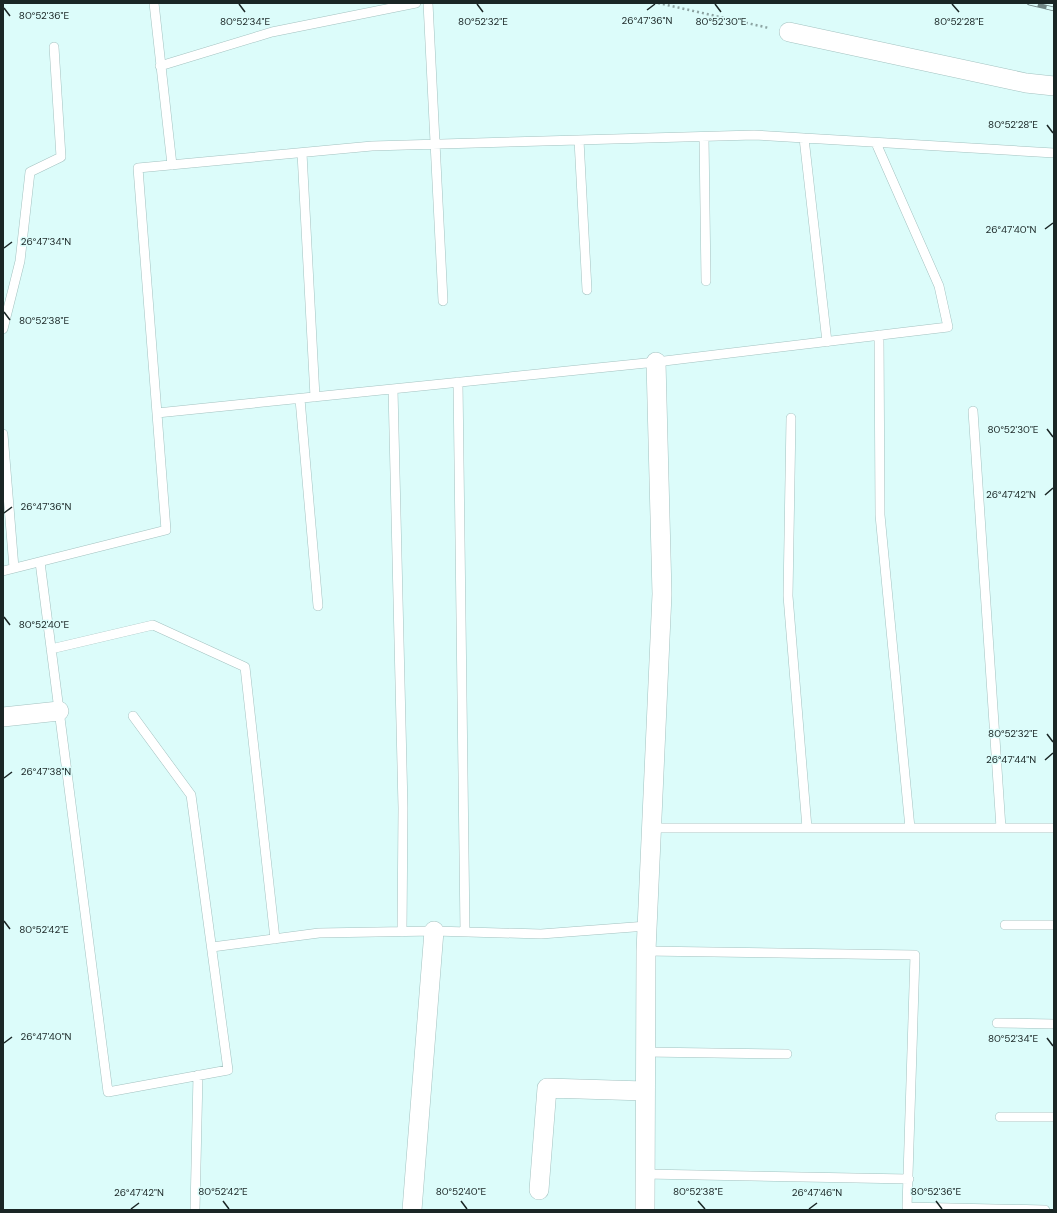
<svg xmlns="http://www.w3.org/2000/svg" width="1057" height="1213" viewBox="0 0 1057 1213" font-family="'DM Sans',sans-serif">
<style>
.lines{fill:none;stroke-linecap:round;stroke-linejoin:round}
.service-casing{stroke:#a3c2c0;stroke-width:10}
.minor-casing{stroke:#a3c2c0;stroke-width:20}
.path{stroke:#8da4a3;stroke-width:2.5;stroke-dasharray:2 3;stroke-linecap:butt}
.service{stroke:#fff;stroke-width:9}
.minor{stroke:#fff;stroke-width:19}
.rail-casing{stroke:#6f8483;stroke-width:4.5}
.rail{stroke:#dcfcfa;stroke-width:3;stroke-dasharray:9;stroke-linecap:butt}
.ticks{fill:none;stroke:#1a2625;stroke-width:1.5}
.ticks-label{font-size:10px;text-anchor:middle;fill:#1a2625;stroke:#dcfcfa;stroke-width:3;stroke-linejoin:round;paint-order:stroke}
</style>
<rect width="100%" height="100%" fill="#dcfcfa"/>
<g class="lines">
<defs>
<path id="service" d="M154,3l18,162
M428,3l15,298
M160,66l112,-34 144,-29
M704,137l2,144
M804,138l23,204
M579,140l8,150
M302,153l13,244
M3,329l17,-68 10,-89 31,-15 -7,-110
M879,335l1,180 30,313
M458,382l7,550
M393,389l10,419 -1,124
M300,399l18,207
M973,411l28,417
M157,413l499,-51 292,-35 -9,-41 -63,-143
M791,418l-3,178 19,232
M3,434l11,134
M40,562l68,530 120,-22 -37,-275 -58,-79
M3,571l163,-41 -28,-362 234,-22 382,-11 300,18
M51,649l102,-24 92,42 30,272
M651,828h403
M1005,925h49
M212,947l107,-14 115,-2 107,3 106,-8
M646,951l269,4 -8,252 138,3
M997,1023l57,1
M645,1052l142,2
M1000,1117h54
M645,1174l264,5
M195,1210l3,-135"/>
<path id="minor" d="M789,32l237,51 28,3
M3,717l56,-6
M539,1190l8,-102 98,3
M412,1210l22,-279
M645,1210l1,-259 16,-357 -6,-232"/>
</defs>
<use href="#service" class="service-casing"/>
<use href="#minor" class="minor-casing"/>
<path class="path" d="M658,3l111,25"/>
<use href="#service" class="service"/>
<use href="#minor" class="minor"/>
<defs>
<path id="rail" d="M1029,3l25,6"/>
</defs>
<use href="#rail" class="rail-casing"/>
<use href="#rail" class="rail"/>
</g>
<path class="ticks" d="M239,4l6,8M477,4l6,8M715,4l6,8M952,4l7,8M4,8l6,8M647,10l8,-6M1047,125l6,8M1045,229l8,-6M4,248l8,-6M4,312l6,8M1047,429l6,8M1045,495l8,-7M4,513l8,-6M4,617l6,8M1047,734l6,8M1045,760l8,-7M4,778l8,-6M4,921l6,8M1047,1038l6,8M4,1043l8,-6M223,1201l6,8M461,1201l6,8M698,1201l7,8M936,1201l6,8M131,1209l8,-6M809,1209l8,-6"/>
<g class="ticks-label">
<text x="44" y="19">80°52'36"E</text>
<text x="647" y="24">26°47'36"N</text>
<text x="245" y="25">80°52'34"E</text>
<text x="483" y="25">80°52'32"E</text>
<text x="721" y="25">80°52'30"E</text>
<text x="959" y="25">80°52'28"E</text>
<text x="1013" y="128">80°52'28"E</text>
<text x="1011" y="233">26°47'40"N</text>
<text x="46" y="245">26°47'34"N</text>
<text x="44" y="324">80°52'38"E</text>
<text x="1013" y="433">80°52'30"E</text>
<text x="1011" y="498">26°47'42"N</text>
<text x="46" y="510">26°47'36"N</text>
<text x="44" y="628">80°52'40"E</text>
<text x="1013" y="737">80°52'32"E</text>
<text x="1011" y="763">26°47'44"N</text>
<text x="46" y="775">26°47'38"N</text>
<text x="44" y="933">80°52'42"E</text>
<text x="46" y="1040">26°47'40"N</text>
<text x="1013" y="1042">80°52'34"E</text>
<text x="223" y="1195">80°52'42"E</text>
<text x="461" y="1195">80°52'40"E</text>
<text x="698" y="1195">80°52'38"E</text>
<text x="936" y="1195">80°52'36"E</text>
<text x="139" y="1196">26°47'42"N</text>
<text x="817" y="1196">26°47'46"N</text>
</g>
<rect width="1057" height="1213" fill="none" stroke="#1a2625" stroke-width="8"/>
</svg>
